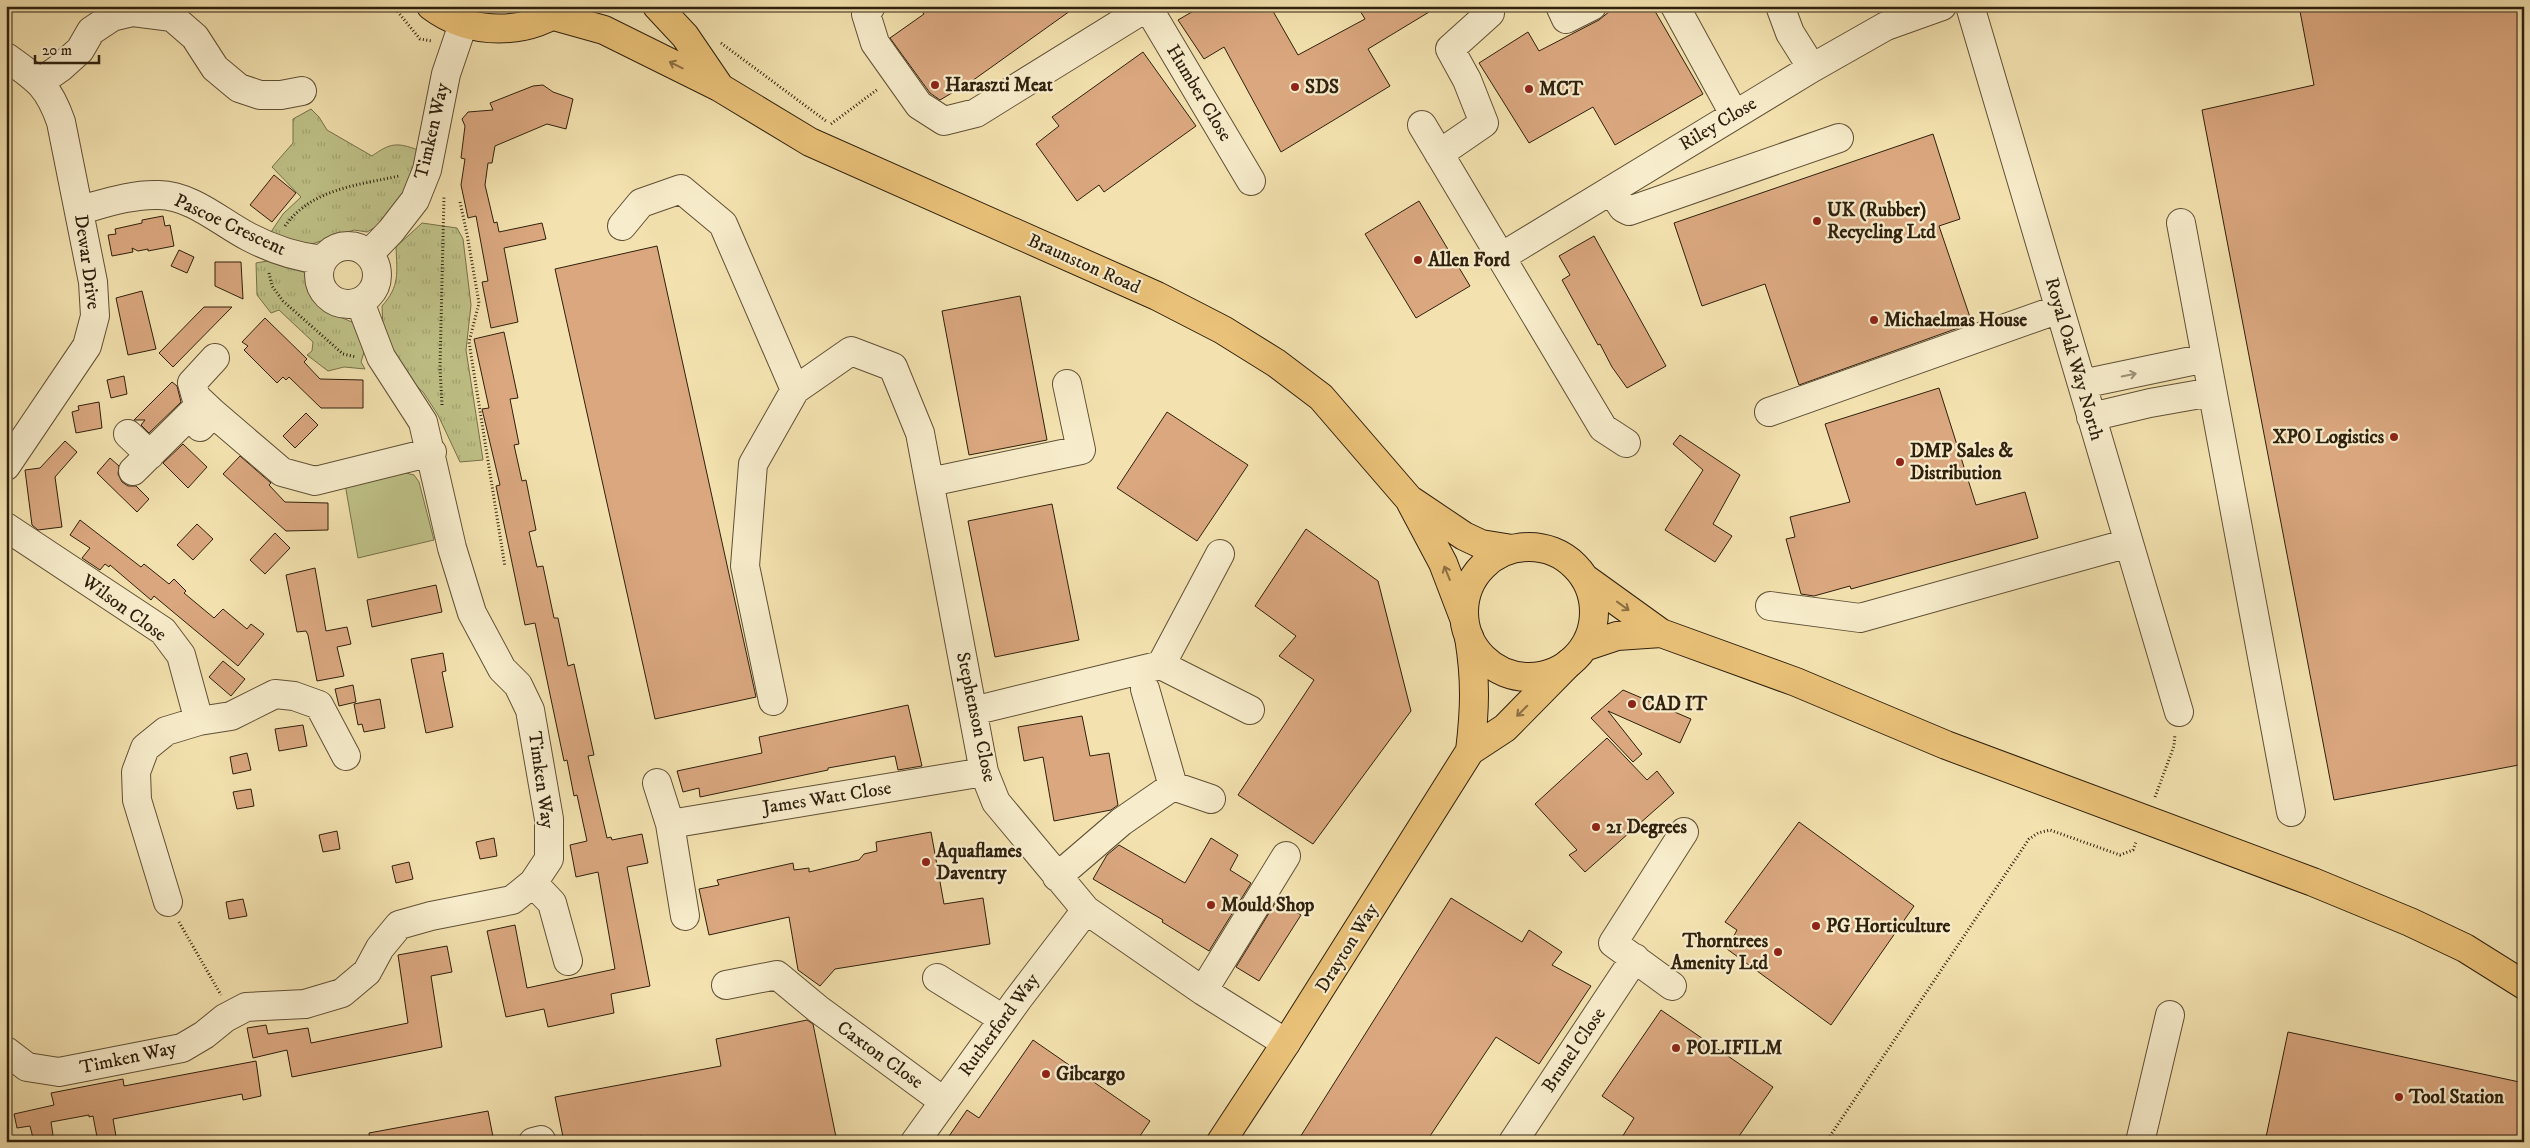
<svg xmlns="http://www.w3.org/2000/svg" width="2530" height="1148" viewBox="0 0 2530 1148" font-family="'IM FELL DW Pica',serif">
<style>
.grass{fill:url(#grass-tufts);stroke:#77714b}
.park{fill:#bfc288;stroke:#77714b}
.building{fill:#daa77f;stroke:#2f200e}
.lines{fill:none;stroke-linecap:round;stroke-linejoin:round}
.minor-casing{stroke:#605036;stroke-width:30}
.major-casing{stroke:#2f200e;stroke-width:30}
.highway-casing{stroke:#2f200e;stroke-width:30}
.path{stroke:#2f200e;stroke-width:3;stroke-dasharray:1 2.5;stroke-linecap:butt}
.minor{stroke:#f7eccb;stroke-width:28}
.major{stroke:#eac178;stroke-width:28}
.highway{stroke:#eac178;stroke-width:28}
.oneway{stroke:#8c7043}
.oneway2{stroke:#9d9076}
.poi-dot{fill:#8f2418;stroke:#f7eccb;stroke-width:2}
.labels{text-anchor:middle;dominant-baseline:central;stroke-width:4.5;stroke-linejoin:round;paint-order:stroke}
.poi-label{font-size:19px;font-weight:bold;fill:#2f200e;stroke:#f7eccb;text-anchor:start}
.street-label{font-size:19px;fill:#2f200e;stroke:#f7eccb}
</style>
<defs>
<pattern id="grass-tufts" width="24" height="20" patternUnits="userSpaceOnUse" patternTransform="scale(1.25)"><rect width="24" height="20" fill="#bfc288"/><path d="M3 7l-1-3M5 7V3M7 7l1-3M15 17l-1-3M17 17v-4M19 17l1-3" fill="none" stroke="#a4a674"/></pattern>
</defs>
<rect width="100%" height="100%" fill="#f3e2af"/>
<filter id="stains"><feTurbulence type="fractalNoise" baseFrequency=".004" numOctaves="4"/><feColorMatrix values="0 0 0 0 .2 0 0 0 0 .09 0 0 0 0 .02 0 0 0 .5 -.17"/></filter>
<radialGradient id="worn" r=".72"><stop offset=".6" stop-color="#630" stop-opacity="0"/><stop offset="1" stop-color="#630" stop-opacity=".3"/></radialGradient>
<path class="grass" d="M311,109l8,8 8,13 45,26c18,-13 25,-14 46,-6l-7,32 -30,42 -14,8 -13,-2 -48,16 -35,-14 12,-18 18,-17 -29,-30 21,-24v-24z
M422,223l35,5 6,11 8,66 -5,45 17,110 -23,2 -22,-47 -15,-23 -16,-14 -13,-25 -11,-24 -1,-23c18,-20 15,-33 14,-59z
M273,260l33,13c0,36 22,38 48,50l11,26 -4,13 4,7 -21,-2 -16,4 -21,-16 5,-4 1,-9 -34,-32 -8,3 -14,-18 -1,-32z"/>
<path class="park" d="M406,473l8,2 5,7 15,58 -76,18 -13,-74z"/>
<path class="building" d="M918,6h159l-105,75 -32,19 -10,-7 -40,-55 34,-24z
M1202,6h68l28,49 67,-36 -8,-13h82l-71,43 22,37 -109,66 -57,-105 -20,12 -26,-39z
M1616,6h36l51,88 -88,51 -22,-38 -64,36 -50,-80 49,-31 11,19 60,-31z
M2299,6h225v758l-190,36 -132,-690 112,-25z
M1143,52l53,74 -92,66 -5,-7 -22,16 -41,-57 23,-18 -7,-9z
M543,85l10,7 20,7 -7,30 -19,-5 -52,22 -3,17h-4l-3,22 9,38 3,-1 2,10 43,-9 4,16 -42,9 14,74 -27,6 -9,-46 6,-1 -12,-65 -8,2 -7,-33 4,-26 -4,-1 4,-32 -3,-7 6,-7 25,-2 -3,-7 43,-17z
M1933,134l27,85 -21,7 33,97 -173,62 -34,-101 -63,22 -28,-83z
M274,175l22,18 -24,29 -22,-17z
M1419,201l51,85 -54,32 -51,-84z
M163,216l2,10 5,-1 4,21 -26,5v-2l-10,2 -6,-3 1,4 -21,4 -4,-21 8,-1 -1,-5 27,-6v-3z
M1594,236l72,130 -39,22 -15,-21 -12,-23 -2,1 -36,-65 8,-5 -11,-19z
M657,246l99,451 -101,22 -100,-450z
M179,250l15,7 -7,16 -16,-7z
M215,262h26l2,37 -28,-13z
M142,291l14,58 -28,6 -12,-57z
M1020,296l27,144 -78,15 -27,-144z
M204,307h28l-59,60 -14,-14z
M265,318l42,41 -3,3 16,17 43,1v28h-42l-32,-31 -3,3 -3,-3 -6,6 -33,-33 4,-4 -6,-4z
M504,332l14,66 -8,1 9,45 -5,1 8,36 4,-1 10,50 -7,2 8,35 6,-1 11,52h4l10,48 6,-2 20,91 -6,1 19,82 4,-1 1,3 30,-6 6,29 -21,4 23,119 -39,8 3,19 -66,14 -4,-18 -38,8 -19,-86 28,-6 12,63 88,-19 -17,-97 -22,5 -6,-32 17,-4 -10,-46 -3,1 -7,-36 -3,1 -29,-138 -10,2 -29,-139 4,-1 -18,-76 7,-1 -15,-69z
M124,376l3,18 -16,4 -4,-18z
M172,382l5,4 4,16 -32,31 -8,-8 4,-5h-11z
M1939,388l37,117 49,-13 13,46 -187,51 -1,-3 -36,10 -13,-2 -15,-55 9,-2 -5,-20 60,-15 -25,-78z
M99,402l3,26 -26,5 -4,-21 7,-2 -1,-4z
M1167,412l81,53 -51,76 -80,-53z
M306,413l12,12 -23,23 -12,-12z
M1680,435l60,40 -27,49 19,12 -17,26 -50,-32 38,-60 -30,-26z
M65,441l12,11 -22,25 7,50 -24,3 -6,-5 -7,-55 15,-2z
M183,444l24,23 -19,21 -25,-25z
M240,456l31,27 -2,2 16,17 43,1v27l-42,1 -63,-57z
M110,458l9,8 -1,8 4,8 6,4h8l13,13 -12,13 -40,-39z
M1052,504l27,136 -84,17 -27,-136z
M80,520l61,47 3,-3 25,20 5,-5 12,12 -2,2 30,25 9,-9 24,20 4,-5 13,10 -26,32 -84,-70 -3,4 -41,-35 -1,2 -4,-3 -5,6 -18,-12 8,-10 -20,-13z
M197,524l16,15 -20,21 -16,-15z
M1306,529l72,52 33,130 -98,133 -75,-49 76,-115 -35,-24 17,-20 -41,-30z
M275,533l15,15 -25,26 -15,-14z
M315,568l11,63 21,-4 4,17 -14,3 7,29 -27,5 -9,-46 -2,-4 -9,1 -11,-57z
M436,585l6,27 -70,15 -5,-27z
M443,653l3,18 -4,1 11,55 -27,6 -15,-74z
M223,661l22,18 -14,17 -22,-19z
M353,685l3,17 -17,4 -4,-17z
M1623,690l68,29 -11,24 -72,-32 34,43 -9,8 -42,-44z
M380,699l5,29 -21,4 -2,-8 -4,1 -4,-21z
M908,705l14,61 -24,4 -3,-14 -67,12v2l-128,27 -1,-9 -16,4 -6,-21 85,-18 -3,-16z
M1082,716l8,40 19,-3 9,52 -7,5 -57,11 -11,-64 -19,4 -6,-34z
M303,725l4,21 -28,5 -4,-22z
M1607,738l40,42 10,-9 17,22 -89,79 -16,-17 8,-5 -42,-46z
M247,753l4,17 -18,4 -3,-17z
M251,789l3,17 -17,3 -4,-17z
M1799,822l115,84 -83,119 -104,-76 10,-19 -12,-8z
M337,831l3,18 -17,3 -4,-17z
M931,832l13,72 39,-6 7,46 -155,25 -15,17 -22,-16 -9,-53 -80,18 -10,-46 20,-4 -2,-5 76,-17 1,7 15,-2v4l50,-12 5,-6 13,-3 -1,-9z
M494,838l3,18 -17,3 -4,-17z
M1211,838l27,17 -8,15 21,13 -42,68 -47,-29 1,-2 -70,-41 14,-24 12,-10 66,38z
M409,862l4,17 -17,4 -4,-17z
M1451,898l71,44 7,-12 33,22 -10,13 39,21 -52,78 -43,-27 -70,105h-129z
M243,899l4,17 -18,3 -3,-17z
M1277,900l24,15 -42,66 -23,-14z
M447,946l5,26 -21,4 11,71 -150,30 -5,-27 -34,8 -6,-30 19,-3 2,9 40,-6 3,15 97,-20 -10,-68z
M1661,1010l112,77 -38,55h-116l15,-24 -32,-22z
M807,1020l6,4 24,118h-194l-1,-6 -27,6h-51l-9,-45 166,-31 -5,-27z
M2288,1032l236,51v28l-7,31h-252z
M1033,1040l117,81 -14,21h-191l22,-32 12,8z
M256,1061l5,35 -18,4 -1,-6 -129,25 4,23h-19l-5,-26 -4,1v-2l-38,7 2,13 -2,1 1,6h-18l-4,-16 -13,2 -3,-14 40,-9 -3,-12 72,-14 1,7z
M488,1111l6,31h-124l-1,-9z"/>
<g class="lines">
<defs>
<path id="minor" d="M871,6l-5,8 9,29 44,62 25,16 32,-8 171,-106
M1147,6l104,175
M1560,6l6,13 26,-13
M1675,6l59,108
M1780,6l10,27 22,35
M1970,6l209,706
M6,57c31,22 42,28 55,65l32,160 2,34 -8,30 -81,120
M40,82l20,-14 20,-18 11,-19 21,-14 21,-5 39,5 23,20 20,31 24,20 21,7h21l21,-4
M1422,125l181,303 23,15
M1439,154l45,-31 -17,-43 -17,-31 40,-36
M1611,190l12,18 6,3 210,-73
M80,210c26,-7 52,-16 79,-15 34,1 61,27 90,42 23,12 47,20 73,23
M2181,223l110,589
M622,226l19,-23 40,-14 42,35 72,166
M319 275a29 29 0 1 1 58 0a29 29 0 1 1-58 0Z
M369,254l22,-23 24,-31 12,-30 19,-96 17,-50
M1501,257l311,-189 74,-42 56,-20
M2082,384l124,-26
M1769,412l290,-103
M213,413l-17,-16 -4,-14 23,-25
M2091,417l59,-14 62,-11
M200,427l13,-14 69,59 33,9 117,-29
M128,434l22,21
M133,471l69,-68
M930,482l151,-32 -14,-66
M6,527l157,104 18,24 18,66
M1770,606l90,12 269,-75
M1161,665l59,-111
M1145,689l28,97 38,13
M773,701l-28,-135 8,-102 42,-74 56,-39 42,16 27,66 64,339 12,30 90,108 117,81 83,52
M973,711l188,-46 89,45
M657,783l13,41 15,92
M670,824l314,-52
M1057,877l64,-55 52,-36
M533,883l19,20 16,58
M168,902l-31,-102 -1,-28 9,-24 21,-17 33,-10 32,-5 44,-22 19,2 25,9 27,51
M937,978l66,41
M726,985l51,-10 41,34 125,92
M1672,986l-59,-43 71,-111
M1203,991l83,-135
M6,1051l21,16 32,5 123,-24 22,-13 21,-17 21,-11 59,-3 37,-11 25,-21 13,-24 19,-23 32,-9 81,-16 21,-17 16,-24v-40l-19,-109 -12,-25 -16,-16 -30,-56 -20,-65 -29,-126 -42,-65 -21,-55
M533,1142l8,-2
M915,1142l103,-143 68,-89
M1513,1142l122,-184
M2140,1142l30,-127"/>
<path id="major" d="M1469,637c7,43 6,72 1,114
M1221,1142l65,-99 184,-292 35,-23 64,-65"/>
<path id="highway" d="M431,6c40,30 96,30 136,0
M657,6l28,30 34,50
M554,16l50,14 115,57 91,55 347,154 66,34 53,33 45,34 88,102 34,64 21,55
M1412,501l52,35 17,8 31,5
M1464 612a65 65 0 1 1 130 0a65 65 0 1 1-130 0Z
M1586,579l75,54 135,49 150,63 367,137 97,40 55,26 59,37
M1584,647l33,-11 44,-3"/>
</defs>
<use href="#minor" class="minor-casing"/>
<use href="#major" class="major-casing"/>
<use href="#highway" class="highway-casing"/>
<path class="path" d="M393,6l27,33 12,2
M721,43l105,78
M831,124l47,-35
M460,202l7,32 12,69 -10,39 36,225
M285,226c26,-37 73,-41 114,-50
M269,273l3,13 11,15 60,53 13,3
M442,405l-2,-38 4,-171
M2155,797l19,-51 1,-12
M179,922l42,73
M1826,1142l203,-303 9,-6 12,-3 70,25 13,-5 3,-8"/>
<use href="#minor" class="minor"/>
<use href="#major" class="major"/>
<use href="#highway" class="highway"/>
</g>
<defs><path id="oneway-shaft" d="M-6 0H5M1.5-3L5.5 0L1.5 3" fill="none" stroke-width="1.6" stroke-linecap="round" stroke-linejoin="round" transform="scale(1.25)"/></defs>
<g class="oneway">
<use href="#oneway-shaft" transform="translate(676 65) rotate(-154)"/>
<use href="#oneway-shaft" transform="translate(1447 573) rotate(-112)"/>
<use href="#oneway-shaft" transform="translate(1623 606) rotate(36)"/>
<use href="#oneway-shaft" transform="translate(1522 711) rotate(135)"/>
</g>
<use class="oneway2" href="#oneway-shaft" transform="translate(2129 375) rotate(-12)"/>
<g class="poi-dot">
<circle cx="935" cy="85" r="5"/>
<circle cx="1295" cy="87" r="5"/>
<circle cx="1529" cy="89" r="5"/>
<circle cx="1817" cy="221" r="5"/>
<circle cx="1418" cy="260" r="5"/>
<circle cx="1874" cy="320" r="5"/>
<circle cx="2394" cy="437" r="5"/>
<circle cx="1900" cy="462" r="5"/>
<circle cx="1632" cy="704" r="5"/>
<circle cx="1596" cy="827" r="5"/>
<circle cx="926" cy="862" r="5"/>
<circle cx="1211" cy="905" r="5"/>
<circle cx="1816" cy="926" r="5"/>
<circle cx="1778" cy="952" r="5"/>
<circle cx="1676" cy="1048" r="5"/>
<circle cx="1046" cy="1074" r="5"/>
<circle cx="2399" cy="1097" r="5"/>
</g>
<g class="labels">
<g class="poi-label">
<text x="945" y="85">Haraszti Meat</text>
<text x="1305" y="87">SDS</text>
<text x="1539" y="89">MCT</text>
<text x="1827" y="210">UK (Rubber)<tspan x="1827" dy="22">Recycling Ltd</tspan></text>
<text x="1428" y="260">Allen Ford</text>
<text x="1884" y="320">Michaelmas House</text>
<text x="2384" y="437" text-anchor="end">XPO Logistics</text>
<text x="1910" y="451">DMP Sales &amp;<tspan x="1910" dy="22">Distribution</tspan></text>
<text x="1642" y="704">CAD IT</text>
<text x="1606" y="827">21 Degrees</text>
<text x="936" y="851">Aquaflames<tspan x="936" dy="22">Daventry</tspan></text>
<text x="1221" y="905">Mould Shop</text>
<text x="1826" y="926">PG Horticulture</text>
<text x="1768" y="941" text-anchor="end">Thorntrees<tspan x="1768" dy="22">Amenity Ltd</tspan></text>
<text x="1686" y="1048">POLIFILM</text>
<text x="1056" y="1074">Gibcargo</text>
<text x="2409" y="1097">Tool Station</text>
</g>
<g class="street-label">
<text transform="translate(1199 93) rotate(59)">Humber Close</text>
<text transform="translate(1718 124) rotate(-31)">Riley Close</text>
<text transform="translate(432 131) rotate(-77)">Timken Way</text>
<text transform="translate(230 225) rotate(25)">Pascoe Crescent</text>
<text transform="translate(87 262) rotate(82)">Dewar Drive</text>
<text transform="translate(1084 264) rotate(24)">Braunston Road</text>
<text transform="translate(2074 359) rotate(74)">Royal Oak Way North</text>
<text transform="translate(124 608) rotate(36)">Wilson Close</text>
<text transform="translate(976 717) rotate(78)">Stephenson Close</text>
<text transform="translate(541 780) rotate(82)">Timken Way</text>
<text transform="translate(827 798) rotate(-9)">James Watt Close</text>
<text transform="translate(1347 948) rotate(-58)">Drayton Way</text>
<text transform="translate(999 1025) rotate(-54)">Rutherford Way</text>
<text transform="translate(1574 1050) rotate(-56)">Brunel Close</text>
<text transform="translate(880 1055) rotate(36)">Caxton Close</text>
<text transform="translate(128 1058) rotate(-12)">Timken Way</text>
</g>
</g>
<rect width="2530" height="1148" fill="none" stroke="#f3e2af" stroke-width="25"/>
<rect x="8" y="8" width="2515" height="1133" fill="none" stroke="#2f200e" stroke-width="2.5"/>
<rect x="12" y="12" width="2505" height="1123" fill="none" stroke="#2f200e"/>
<path d="M35 55v8h64v-8" fill="none" stroke="#2f200e" stroke-width="2.5"/>
<text x="42" y="55" font-size="15" fill="#2f200e" stroke="#f7eccb" stroke-width="4" paint-order="stroke">20 m</text>
<rect width="100%" height="100%" filter="url(#stains)"/>
<rect width="100%" height="100%" fill="url(#worn)"/>
</svg>
